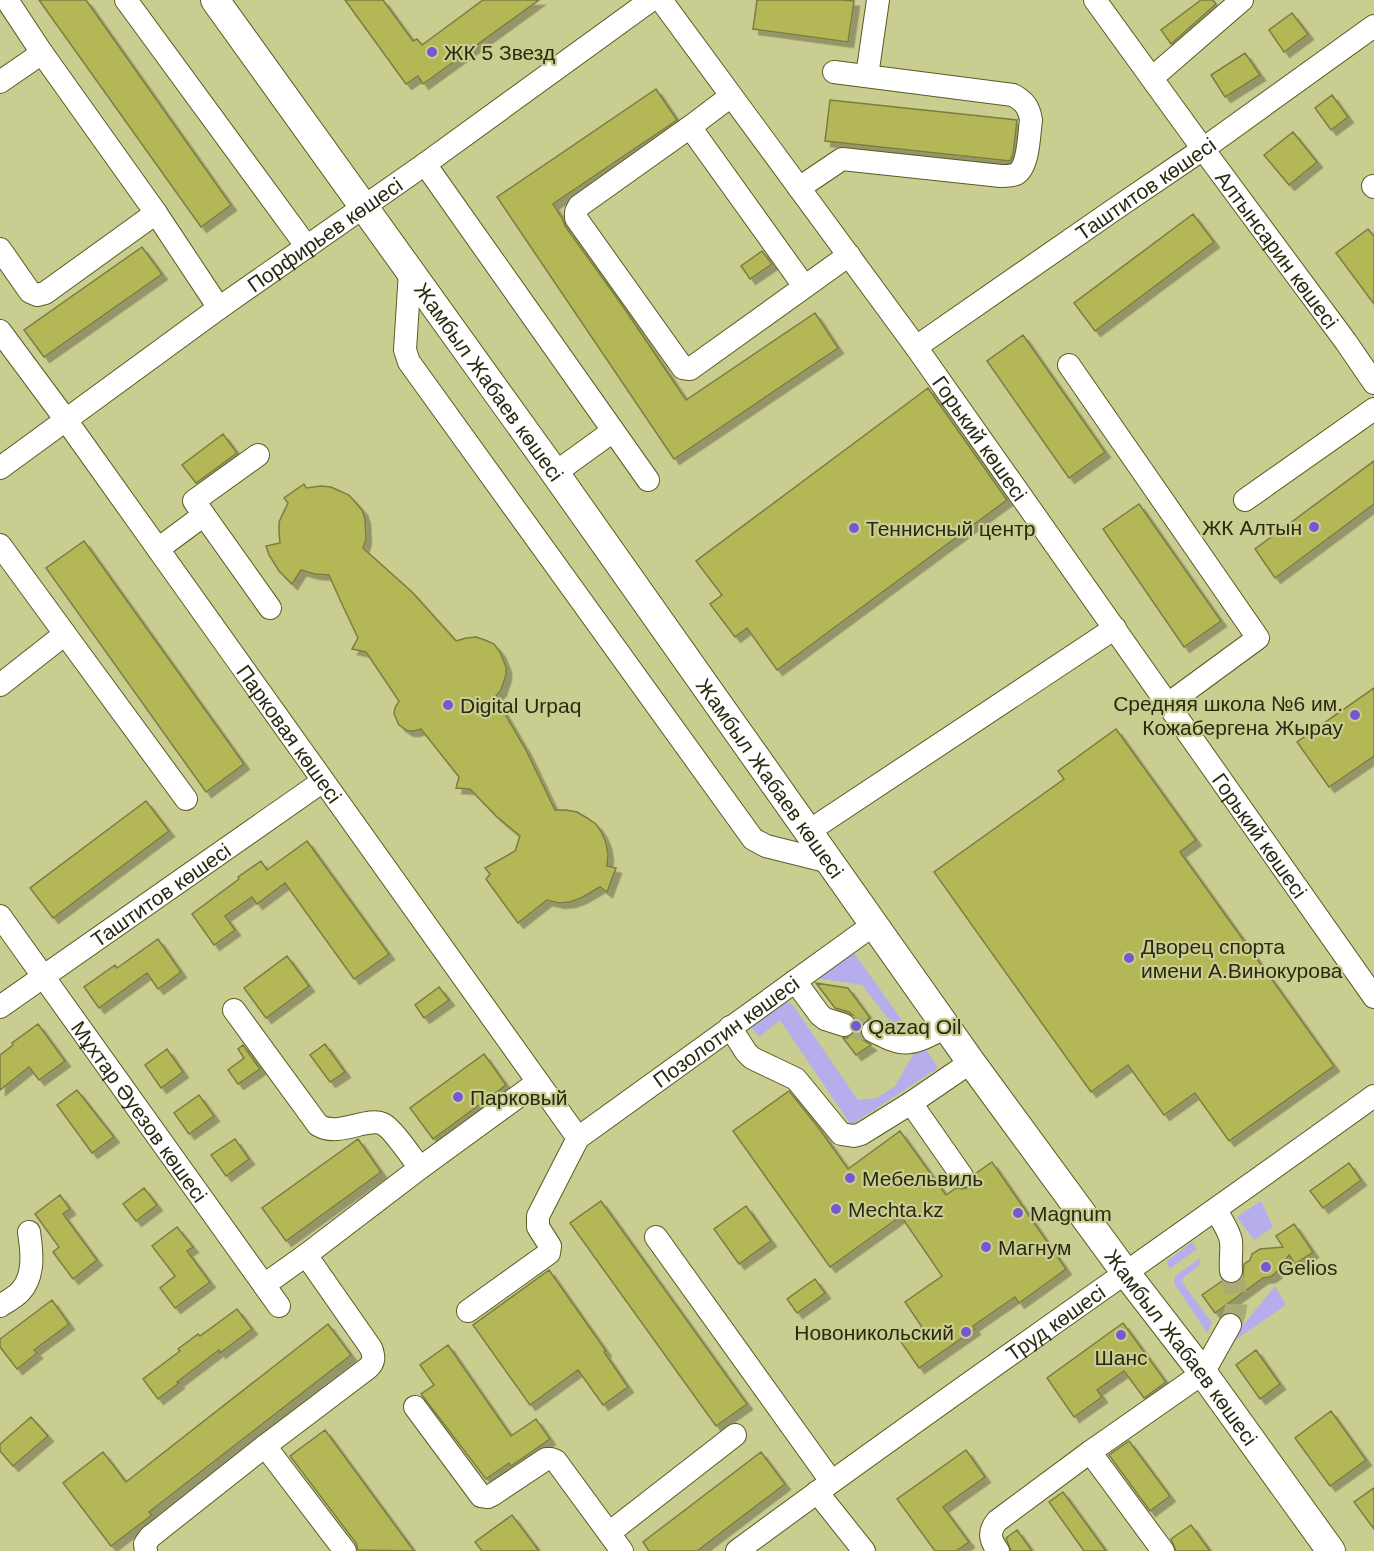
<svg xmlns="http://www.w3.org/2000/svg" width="1374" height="1551" viewBox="0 0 1374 1551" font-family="Arial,sans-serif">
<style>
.green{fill:#b6aeec}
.building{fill:#b4b756;stroke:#7b7d42;stroke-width:1.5;filter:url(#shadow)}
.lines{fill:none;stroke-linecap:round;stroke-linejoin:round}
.minor-tunnel{stroke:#aaac77;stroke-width:22;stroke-dasharray:22 11;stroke-linecap:butt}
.minor-casing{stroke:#5a5c20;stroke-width:24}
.major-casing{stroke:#5a5c20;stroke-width:30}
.minor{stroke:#fff;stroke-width:22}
.major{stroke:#fff;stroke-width:28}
.poi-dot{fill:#7558d2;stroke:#cacd90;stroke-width:2}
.labels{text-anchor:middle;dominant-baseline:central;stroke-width:4.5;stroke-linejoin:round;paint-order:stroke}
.poi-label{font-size:21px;fill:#292a12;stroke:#cacd90;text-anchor:start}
.street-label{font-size:21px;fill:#292a12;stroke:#cacd90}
</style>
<defs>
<filter id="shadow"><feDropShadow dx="5.5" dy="5.5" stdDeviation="0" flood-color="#0004"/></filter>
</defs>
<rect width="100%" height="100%" fill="#cacd90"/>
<path class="green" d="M854,953l55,77h-12l-35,-45 -40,-6 -3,-2z
M780,1000l12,4 66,96 19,-2 18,-12 18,-31 11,-9 14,22 -87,57 -71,-105 -21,17 -11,-13z
M1261,1201l12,26 -19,13 -17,-23z
M1192,1242l5,7 -28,20 -2,-8z
M1200,1258v7l-17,13 -1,4 30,41 -5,10 -33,-50 1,-7z
M1275,1286l11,19 -61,42z"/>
<path class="building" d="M39,0h47l145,205 -30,22z
M345,0h38l30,41 4,-2 5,6 61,-45h56l-116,84 -5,-8 -12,8z
M757,0h86l11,1 -6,41 -95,-13z
M1201,0h12l3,4 -45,40 -10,-14z
M1292,13l16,21 -24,18 -15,-22z
M1245,53l15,22 -35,22 -14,-22z
M656,89l21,31 -124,84 9,14 3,8 57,79 64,95 129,-87 23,35 -164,111 -177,-262z
M1332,95l16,22 -17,13 -16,-22z
M830,100l187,20 -4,34 -3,7 -185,-20z
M1293,132l24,30 -28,23 -25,-30z
M1193,214l21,28 -119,89 -21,-28z
M1368,229l6,7v68l-38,-51z
M142,247l20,27 -118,83 -20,-27z
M762,251l10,13 -22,15 -9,-13z
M1023,335l82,117 -36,26 -82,-117z
M928,388l79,112 -230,170 -30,-42 -12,9 -25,-33 12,-9 -26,-34z
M223,434l14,19 -41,30 -14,-18z
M1374,461v43l-99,74 -20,-29z
M304,484l2,4 15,-2 10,1 18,8 13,15 3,9 1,20 -3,9 49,44 44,49 10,-3 10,-1 9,3 9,4 6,8 6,15v8l-5,15 -6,7 31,53 29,60h11l11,2 10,6 9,6 6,9 4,10 2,11 -1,12 9,2 -9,24 -7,-5 -19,11 -11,4 -11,1 -12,-3 -29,23 -32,-44 4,-5 -5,-6 30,-17 5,-15 -24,-20 -26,-27 -14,-1 3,-11 -38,-48 -7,2h-6l-9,-6 -5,-11 1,-6 4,-7 -33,-49 -14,-3 6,-11 -17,-36 -12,-27 -15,-1 -13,-4 -9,14 -13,-13 -10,-16 -3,-9 14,-3 -1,-11v-10l9,-19 -4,-5z
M1139,504l82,117 -37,26 -81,-118z
M84,541l160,223 -38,28 -160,-224z
M1374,688v68l-45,31 -32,-45z
M1116,729l80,111 -16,12 154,214 -105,75 -34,-48 -31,22 -36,-50 -37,27 -157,-220 130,-93 -6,-8z
M146,801l23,30 -116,87 -23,-30z
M307,841l82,113 -35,25 -69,-96 -28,21 -5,-7 -27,19 10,14 -21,15 -22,-31 47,-35 -1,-2 23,-16 6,9z
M158,939l23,33 -23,17 -11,-16 -48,35 -15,-21 31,-22 2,3z
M287,956l22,30 -43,32 -22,-30z
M816,983l32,5 22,30 -7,4 -6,-1 -3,-5 -5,-4 -14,-4z
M439,987l10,13 -25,18 -9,-13z
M38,1024l27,37 -26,19 -10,-13 -29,23v-35l13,-10 -1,-2z
M854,1034l7,1 1,4 9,6 -15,10 -13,-17h4z
M325,1044l20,28 -15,10 -20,-27z
M243,1045l17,24 -22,15 -10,-14 16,-12 -6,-9z
M167,1049l16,23 -22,16 -16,-23z
M484,1054l22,31 -73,54 -23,-31z
M77,1090l37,47 -22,16 -35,-48z
M789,1091l29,36 30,42 52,-38 46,64 10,-7 7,1 6,-2 5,-5 1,-8 17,-12 74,107 -47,34 -4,-6 -42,29 2,3 -56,39 -18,-26 21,-15 -17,-25 37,-26 -41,-60 -71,51 -97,-136z
M199,1095l15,21 -25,18 -15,-21z
M235,1139l14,20 -23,17 -15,-21z
M358,1139l23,33 -95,69 -24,-33z
M1349,1163l12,17 -38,28 -13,-17z
M144,1188l13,17 -21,16 -13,-17z
M60,1195l10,14 -7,5 34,46 -24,19 -20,-27 6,-5 -24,-33z
M601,1201l146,203 -31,22 -146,-203z
M746,1206l25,35 -32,23 -25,-35z
M1294,1224l19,28 -18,12 -6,-9 -14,19 -5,3 -7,1 -48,35 -13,-18 20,-14 4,2 5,1 8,-2 4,-6 1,-12 6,-4 2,-6 8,-5 23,-2 -7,-11z
M177,1227l16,20 -6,4 23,31 -35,26 -15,-20 15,-12 -23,-30z
M549,1270l57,81 -2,1 24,35 -25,18 -25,-35 -48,35 -57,-80z
M815,1279l10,14 -28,20 -10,-14z
M52,1300l17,24 -35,26 3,3 -20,16 -17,-22v-8z
M237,1309l15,20 -32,24 -1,-3 -42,32 2,1 -21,16 -15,-20 37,-28 -2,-2 20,-15 2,2z
M1123,1323l43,59 -22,16 -20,-27 -27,19 5,7 -28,20 -27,-39z
M328,1324l23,31 -202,157 3,3 -41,31 -48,-63 40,-31 23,30z
M448,1345l63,91 25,-17 14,20 -39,27 -2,-3 -23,16 -65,-85 13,-9 -14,-20z
M1256,1350l24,34 -20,15 -24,-34z
M1331,1411l35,49 -36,26 -35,-48z
M31,1417l17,19 -35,30 -13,-15v-7z
M325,1430l89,121 -56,-1 -2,-7 -66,-87z
M1129,1441l41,55 -20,15 -41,-56z
M966,1450l19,27 -42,30 26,35 -13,9h-21l-38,-52z
M761,1452l24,32 -88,67h-48l-6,-9z
M1374,1488v41l-20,-27z
M1063,1492l43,59h-22l-35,-49z
M512,1515l27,36h-57l-7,-9z
M1191,1525l19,26h-34l-5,-12z
M1017,1530l15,21h-21l-5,-13z"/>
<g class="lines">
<path class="minor-tunnel" d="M844,1025l29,6
M1230,1325c11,-20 5,-33 1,-54"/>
<defs>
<g id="minor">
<path d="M7,0l35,53 114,160 63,95"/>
<path d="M126,0l181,247"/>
<path id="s1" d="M661,0l255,347 458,650"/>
<path id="s2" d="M1095,0l108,149 143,193 28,41"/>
<path d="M867,76l11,-76"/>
<path d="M1152,78l90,-78"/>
<path d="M0,82l42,-29"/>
<path d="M731,96l-41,31 -111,79 -3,6v6l107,150 7,1 159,-114"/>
<path d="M690,127l114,159"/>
<path d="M425,164l223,316"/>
<path d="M1373,186l1,1"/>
<path d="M799,188l43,-29 159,17c5,0 11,0 15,-2 13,-7 13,-41 15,-54 -2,-13 -7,-19 -18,-25l-179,-23"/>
<path d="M0,249l30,43 7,3 8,-2 111,-80"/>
<path d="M410,271l-5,79 4,12 344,477 13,7 64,16"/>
<path id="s3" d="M0,331l66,89 512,718"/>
<path id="s4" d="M916,347l196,-136 91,-62 171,-123"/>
<path d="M1069,365l189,273 -90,66"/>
<path d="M258,455l-64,46 76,107"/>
<path id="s5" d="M0,468l219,-160 206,-144 226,-164"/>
<path d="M555,473l58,-42"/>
<path d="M1245,500l129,-91"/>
<path d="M0,545l65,89"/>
<path d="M158,549l46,-34"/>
<path d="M0,685l65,-51 121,165"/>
<path d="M809,831l306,-203"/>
<path id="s6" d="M0,916l279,390"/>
<path d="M795,981l25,34 5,4 19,6"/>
<path id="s7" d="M0,1007l323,-226"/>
<path d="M234,1010l84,115c21,13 49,-9 65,-1 10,5 29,34 37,44"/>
<path d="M730,1027l16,25 6,6 44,21 45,55 13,2 7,-2 50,-31 51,73"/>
<path d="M873,1031c9,4 18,10 27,11 15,3 32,-8 46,-15"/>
<path d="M911,1103l60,-41"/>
<path d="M1216,1210c5,10 13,20 15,31 1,10 -1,20 0,30"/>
<path d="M656,1237l175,244"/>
<path d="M264,1285l42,-30 114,-87 118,-86"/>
<path d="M0,1306c6,-4 14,-8 20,-14 15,-16 12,-40 9,-60"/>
<path id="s8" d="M468,1311l81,-58 1,-7 -12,-19v-11l40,-78 295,-213"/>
<path d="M415,1407l66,89 7,1 4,-2 54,-36h5l5,2 66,90"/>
<path d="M265,1446l103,-78c7,-6 6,-12 3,-20l-65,-93"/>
<path d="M1090,1452l73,99"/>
<path d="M817,1492l47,59"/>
<path d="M609,1533l126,-98"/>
<path d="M146,1551l-1,-7 5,-7 115,-91 80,105"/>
<path id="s9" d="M737,1551c210,-155 425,-302 637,-455"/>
<path d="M998,1551c-8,-11 -10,-19 -1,-30l93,-69 113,-79 27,-48"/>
</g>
<g id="major">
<path id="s10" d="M215,0l340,473 416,589 154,210 78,101 128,178"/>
</g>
</defs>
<use href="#minor" class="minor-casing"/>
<use href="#major" class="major-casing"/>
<use href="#minor" class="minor"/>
<use href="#major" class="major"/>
</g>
<g class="poi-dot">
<circle cx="432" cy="52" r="6"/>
<circle cx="1314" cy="527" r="6"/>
<circle cx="854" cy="528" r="6"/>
<circle cx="448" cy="705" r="6"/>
<circle cx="1355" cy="715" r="6"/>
<circle cx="1129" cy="958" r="6"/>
<circle cx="856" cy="1026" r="6"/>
<circle cx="458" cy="1097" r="6"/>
<circle cx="850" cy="1178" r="6"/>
<circle cx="836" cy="1209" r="6"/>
<circle cx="1018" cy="1213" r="6"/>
<circle cx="986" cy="1247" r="6"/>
<circle cx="1266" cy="1267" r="6"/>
<circle cx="966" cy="1332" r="6"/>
<circle cx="1121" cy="1335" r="6"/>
</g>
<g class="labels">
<g class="poi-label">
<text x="444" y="52">ЖК 5 Звезд</text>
<text x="1302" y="527" text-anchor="end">ЖК Алтын</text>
<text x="866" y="528">Теннисный центр</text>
<text x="1343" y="703" text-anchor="end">Средняя школа №6 им.<tspan x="1343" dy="24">Кожабергена Жырау</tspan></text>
<text x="460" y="705">Digital Urpaq</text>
<text x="1141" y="946">Дворец спорта<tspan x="1141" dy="24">имени А.Винокурова</tspan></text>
<text x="868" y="1026">Qazaq Oil</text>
<text x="470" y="1097">Парковый</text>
<text x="862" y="1178">Мебельвиль</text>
<text x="848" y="1209">Mechta.kz</text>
<text x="1030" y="1213">Magnum</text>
<text x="998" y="1247">Магнум</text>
<text x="1278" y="1267">Gelios</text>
<text x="954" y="1332" text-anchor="end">Новоникольский</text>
<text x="1121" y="1357" text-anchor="middle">Шанс</text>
</g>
<g class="street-label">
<text stroke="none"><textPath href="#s4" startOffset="279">Таштитов көшесі</textPath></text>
<text stroke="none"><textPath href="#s5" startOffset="400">Порфирьев көшесі</textPath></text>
<text stroke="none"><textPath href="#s2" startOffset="309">Алтынсарин көшесі</textPath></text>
<text stroke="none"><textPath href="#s10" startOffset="470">Жамбыл Жабаев көшесі</textPath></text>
<text stroke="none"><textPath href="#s1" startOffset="542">Горький көшесі</textPath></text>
<text stroke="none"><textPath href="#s3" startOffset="496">Парковая көшесі</textPath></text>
<text stroke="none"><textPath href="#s10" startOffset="956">Жамбыл Жабаев көшесі</textPath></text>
<text stroke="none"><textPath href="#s1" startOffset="1028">Горький көшесі</textPath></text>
<text stroke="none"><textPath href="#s7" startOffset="196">Таштитов көшесі</textPath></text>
<text stroke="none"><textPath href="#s8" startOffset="410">Позолотин көшесі</textPath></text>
<text stroke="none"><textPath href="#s6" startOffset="240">Мұхтар Әуезов көшесі</textPath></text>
<text stroke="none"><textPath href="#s9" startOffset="392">Труд көшесі</textPath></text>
<text stroke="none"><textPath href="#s10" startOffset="1658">Жамбыл Жабаев көшесі</textPath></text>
</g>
</g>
</svg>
